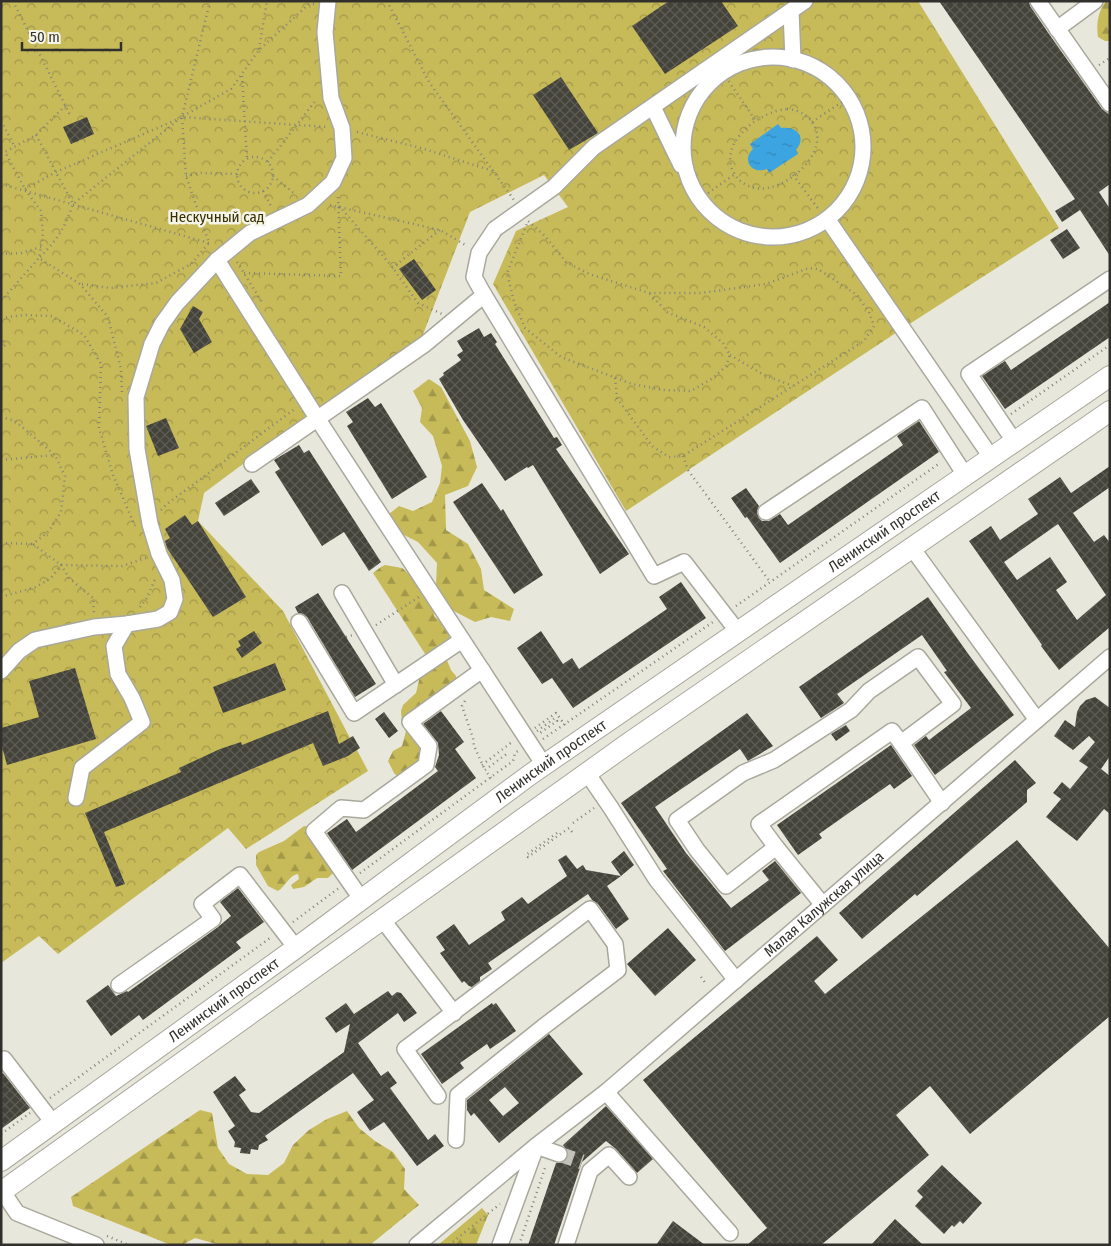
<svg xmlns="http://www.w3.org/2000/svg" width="1111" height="1246" viewBox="0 0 1111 1246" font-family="'Fira Sans Condensed',sans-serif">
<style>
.forest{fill:url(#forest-firs)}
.park{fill:url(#park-crowns)}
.water{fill:url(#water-ripples)}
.building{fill:url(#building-cross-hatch);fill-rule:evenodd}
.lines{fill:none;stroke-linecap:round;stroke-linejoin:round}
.minor-tunnel{stroke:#c3c2b8;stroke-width:15;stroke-dasharray:15 8;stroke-linecap:butt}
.minor-casing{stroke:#a9a89c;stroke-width:18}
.major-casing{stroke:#a9a89c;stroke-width:22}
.path{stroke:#84837b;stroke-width:2.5;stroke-dasharray:1 4;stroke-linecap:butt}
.minor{stroke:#fff;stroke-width:15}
.major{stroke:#fff;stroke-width:20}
.minor-bridge-casing{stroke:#a9a89c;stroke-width:18;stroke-linecap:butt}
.minor-bridge{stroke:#fff;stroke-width:15}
.labels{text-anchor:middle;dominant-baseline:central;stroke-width:5;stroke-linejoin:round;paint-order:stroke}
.park-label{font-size:15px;fill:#363000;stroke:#f5f4e8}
.street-label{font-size:15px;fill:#31302c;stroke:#f5f4e8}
</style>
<defs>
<pattern id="forest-firs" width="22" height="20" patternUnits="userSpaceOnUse" patternTransform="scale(1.25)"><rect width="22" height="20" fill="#c7ba59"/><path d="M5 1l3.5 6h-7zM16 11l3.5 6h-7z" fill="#a2984a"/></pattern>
<pattern id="park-crowns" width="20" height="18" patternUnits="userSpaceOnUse" patternTransform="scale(1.25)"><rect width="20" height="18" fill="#c7ba59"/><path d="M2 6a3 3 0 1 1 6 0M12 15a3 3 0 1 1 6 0" fill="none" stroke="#a2984a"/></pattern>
<pattern id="water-ripples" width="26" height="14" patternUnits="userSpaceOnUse" patternTransform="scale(1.25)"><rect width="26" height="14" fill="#3ca5e1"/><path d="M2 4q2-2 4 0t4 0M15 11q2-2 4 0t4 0" fill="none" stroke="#3387b7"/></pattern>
<pattern id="building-cross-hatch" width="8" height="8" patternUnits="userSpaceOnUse" patternTransform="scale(1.25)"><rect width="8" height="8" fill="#44433a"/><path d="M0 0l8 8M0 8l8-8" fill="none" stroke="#5d5c55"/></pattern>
</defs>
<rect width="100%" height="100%" fill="#e8e7db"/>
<path class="forest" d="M1106,1h4v40h-5l-7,-4c-2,-12 0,-26 8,-36z
M429,379l12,8 29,54 7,26 -9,19 -23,9 1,35 22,14 13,25 3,21 30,19 -4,12 -19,-4 -16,5 -25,-13 -14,-23 1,-23 -19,-21 -20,-10 -9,-18 10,-8 14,5 19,-9 8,-19 2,-17 -9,-30 -13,-14 2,-14 -9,-17z
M385,565l17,3 12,10 21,33 -1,5 9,7 7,11 -4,24 5,12 5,6 1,4 -36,31 -2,32 3,20 -24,14 -4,-4 -6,-12 5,-10 9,-5 4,-15 -4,-9 -1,-11 2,-6 13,-12 5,-21 8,-12 -56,-87 8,-6z
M304,826l7,1 25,43 -8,8h-11l-13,9 -11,2 -2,-4 8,-6 -1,-5c-10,2 -12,12 -20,17l-10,-5 -12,-21v-10l3,-3 25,-11z
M200,1110l12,3 6,35 11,16 18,10 21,1 16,-12 9,-18 16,-15 18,-11 20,-8 12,17 16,13 18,11 12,17 -1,20 15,16 -49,40h-150l-25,-7 -13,7h-11l-98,-39 -2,-9z
M482,1208l6,7 -12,30h-38z"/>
<path class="park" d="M1,1h917l141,227 -148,95 -285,188 -133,-227 23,-53 52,-24 -24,-32 -74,37 -48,125 -109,75 -109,81 -6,28 85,90 67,127 -6,4 7,12 6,-4 11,21 -122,78 -18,-21 -170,126 -19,-18 -38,27z"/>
<path class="water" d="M778,124l3,4c16,-2 26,9 15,22l2,4 -29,19 -2,-4c-15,6 -26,-9 -14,-20l-3,-5z"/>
<path class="building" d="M669,1h52l17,25 -73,48 -33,-48z
M939,1h90l1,5 19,28 53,75 8,6v69l-11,8 11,17v47l-30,-46 -18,12 -7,-11 20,-12z
M561,77l37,56 -29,17 -36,-55z
M87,117l7,17 -23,10 -8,-17z
M1067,229l13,19 -17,11 -13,-19z
M414,259l22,31 -14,10 -23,-31z
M1110,302v35l-105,72 -23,-33 23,-15 6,9z
M193,306l10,6 -4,7 13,23 -18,11 -14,-24z
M479,328l5,9 7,-4 6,9 -2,2 59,94 3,-1 5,8 -6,4 73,105 -29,20 -67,-109 -5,3 -1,-1 -22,14 -42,-61 -24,-41 5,-4 -1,-2 18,-13 -4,-5 6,-4 -6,-10z
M368,398l7,9 6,-4 46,74 -35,22 -45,-73 6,-4 -7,-10z
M166,418l13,30 -21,8 -12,-30z
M919,421l20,31 -159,111 -33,-46 -2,1 -14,-20 15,-10 13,18 -2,6 2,6 3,3h7l11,-7 8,11 115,-80 -6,-9z
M299,445l5,8 5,-3 72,112 -12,9 -25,-39 -22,14 -47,-74 5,-3 -6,-9z
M1110,466v21l-37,26 21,29 10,-7 6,8v84l-51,43 -18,-24 1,-1 -73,-104 22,-15 9,14 38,-26 -10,-15 32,-22 11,16zM1058,524l48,71 -29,25 -21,-30 11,-8 -17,-25 -33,23 -13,-18z
M251,479l9,13 -36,24 -9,-13z
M482,483l19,28 2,-2 40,66 -29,19 -61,-92z
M185,515l7,10 6,-4 48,76 -33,20 -46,-69 -2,-7 5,-3 -5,-9z
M681,582l25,36 -133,90 -21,-30 -10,6 -25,-36 24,-17 22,33 9,-6 7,11 88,-60 -8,-12z
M318,593l58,91 -21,13 -48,-80 -4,-3 -5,-1 -3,-6z
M928,597l41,58 45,60 -79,60 -21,-30 12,-9 3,4 42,-32 -27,-36 3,-1 -25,-36 -85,59 7,9 -23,15 -22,-31z
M254,631l8,12 -20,15 -6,-9 5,-3 -3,-5z
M275,663l11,27 -63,23 -10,-26z
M75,668l21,71 -89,26 -6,-22v-15l38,-11 -10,-36z
M1095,697l15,11v48l-9,13 9,7v38l-6,-5 -27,32 -31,-24 15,-18 -8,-6 9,-11 8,7 18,-22 -9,-6 16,-19 -6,-6 -16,14 -19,-14 11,-16 10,7 2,-15 3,-6 6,-6z
M328,711l11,33 14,-8 7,12 -12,8 -25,10 -10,-23 -209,89 21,52 -9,3 -31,-74 96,-41 -2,-4 41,-19 21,-7 1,3z
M441,711l23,31 -9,7 21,29 -124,92 -25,-37 20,-14 9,13 82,-61 -3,-4 4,-12 -1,-12 -15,-19z
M384,712l14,19 -9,7 -14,-19z
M747,713l26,33 -25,15 -8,-12 -85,58 31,46 45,55 38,-28 -7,-9 13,-10 26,32 -76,58 -62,-80 4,-2 -46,-66z
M846,725l4,6 -14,10 -5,-7z
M891,745l21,31 -18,13 -4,-5 -71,50 3,4 -24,17 -21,-30z
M1015,760l21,23 -9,7v12l-110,94 -2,-2 -53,45 -23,-26z
M1017,840l93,109v67l-140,118 -40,-48 -34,29 33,40 -108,90h-74l20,-17 -124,-148 174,-144 21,24 -24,21 11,13z
M624,851l10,14 -13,11 -10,-14z
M566,855l11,14 6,-4 3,5 35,6 -14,10 22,33 -13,10 -18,-25 -6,-4 -4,-6 -100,69 4,6 -12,8v4l-8,6 -3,-1 -5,-5 -2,2 -22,-30 5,-3 -9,-13 18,-13 15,21 36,-25 -4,-8 21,-15 6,7 39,-28 -9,-16z
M238,888l26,34 -28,20 5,6 -98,72 -4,-5 -28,21 -25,-35 22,-16 8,11 11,-5 1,1 90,-65 13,-11 -11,-14z
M668,928l28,32 -41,36 -28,-32z
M388,991l4,5 5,-4 4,1 16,20 -13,9 -6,-9 -40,30 23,33 7,-5 9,12 -7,5 38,52 7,-6 9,12 -27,20 -33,-44 -14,9 -13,-19 17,-12 -21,-27 -88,63 3,4 -9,5 -1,5 -7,-1 -1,5 -10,-1 1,-5 -7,-1 1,-5 -7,-11 7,-5 -22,-34 22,-16 11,14 -7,5 12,17 8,1 85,-61 6,-28 -14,9 -11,-15 21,-15 8,11z
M492,1003l1,2 3,-2 20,28 -26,18 -3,-5 -27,19 4,5 -22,16 -21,-30z
M549,1034l34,40 -84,69 -25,-30 -3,3 -4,-6v-10zM505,1087l14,16 -16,13 -14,-16z
M3,1073l27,35 -29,21v-54z
M606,1106l47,53 -16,14 -21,-24 -10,-8 -24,21 -28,83h-26l28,-82h5l7,-5v-6l-5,-7z
M942,1165l40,38 -19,21 -3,-3 -6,6 -2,-2 -8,9 -29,-28 8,-9 -6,-6z
M895,1219l28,26h-52z
M673,1221l32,24h-49z"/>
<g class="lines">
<path class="minor-tunnel" d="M559,1154l23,8"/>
<defs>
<g id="minor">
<path d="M1038,1l72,103"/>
<path d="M791,11l2,49"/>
<path d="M1057,29l38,-28"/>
<circle cx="773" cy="147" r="90"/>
<path d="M653,107l28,58"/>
<path d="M554,187l40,-40 211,-146"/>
<path d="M828,220l163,237"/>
<path d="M217,260l100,158 227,347"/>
<path d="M484,295l170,281 30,-14 54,70"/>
<path d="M1014,441l-45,-67 141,-95"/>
<path d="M252,464l173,-120 59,-49 -10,-18 5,-24 16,-24"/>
<path d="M766,512l156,-104 43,67"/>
<path d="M912,548l125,172"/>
<path d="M342,593l54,92"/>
<path d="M299,622l55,91 108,-73"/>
<path d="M1,671l18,-20 16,-11 59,-13 33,-3 31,-5 12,-7 5,-13 -3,-19 -13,-26 -9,-30 -13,-75 -1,-52 16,-53 10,-20 15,-21 30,-32 10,-11 33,-27 58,-28 25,-23 11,-24 -2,-30 -11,-30 -6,-66 3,-31"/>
<path d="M587,773l24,35 45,71 80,101"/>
<path d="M76,798l6,-30 60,-46 -10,-24 -14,-24 -4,-28 13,-22"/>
<path d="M776,847l-17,-23 133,-93 9,12"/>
<path d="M362,900l-48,-69 27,-23 23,2 62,-45 3,-19 -19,-24 72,-52"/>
<path d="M823,905l-47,-58 -50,39 -29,-36 -20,-30 66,-47 31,-13 77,-50 18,-19 49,-34 35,47 -52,39 41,60"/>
<path d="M382,919l72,94"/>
<path d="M119,985l94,-66 -11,-15 38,-29 56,73"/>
<path d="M1,1061l3,-2 50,65"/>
<path d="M606,1092l124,141"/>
<path d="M438,1096l-33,-47 185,-140 25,35 3,26 -75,57 -85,68 -2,45"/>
<path d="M536,1146l23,8"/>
<path d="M1,1189l16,24 79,32"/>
<path id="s1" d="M417,1245l119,-99 70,-54 504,-435"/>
<path d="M500,1245l36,-98"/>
<path d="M566,1245l24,-74 19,-16 20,22"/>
</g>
<g id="major">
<path id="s2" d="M1,1161l295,-213 235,-174 579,-398"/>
<path d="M1,1192l625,-447 484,-334"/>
</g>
</defs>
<use href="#minor" class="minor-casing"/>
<use href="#major" class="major-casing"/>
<path class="path" d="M13,1l57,114
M387,1l42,81 85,118
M259,49l8,-48
M1099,65l11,-7
M723,73l33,48
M242,76l5,83
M787,109c11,1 20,5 26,14 19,30 -30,71 -58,65 -9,-2 -17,-7 -21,-15 -17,-30 26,-62 53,-64z
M183,116l48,-27 28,-39 50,-46h5
M1,121l14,26
M812,122l36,-24
M357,132l64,16 72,23
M36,135l37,69
M237 175a18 18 0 1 1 36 0a18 18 0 1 1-36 0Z
M268,162l48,-62
M793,175l26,35
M186,176l15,-3 36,1
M273,176l23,19
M1,184l208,59
M25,189l31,-17 122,-53
M263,191l9,17
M700,199l35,-25
M330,205l110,25 27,16
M339,206l51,58 28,39 24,11
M1,254l20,-1 20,-6
M237,262l26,42
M392,268l48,-38
M244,273l97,3 -3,-80
M82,284l28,4 46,-5 35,-19 18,-21 -23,-67 -4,-59 28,-116
M1,301l38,-43 4,-24 -2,-23 -16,-22 -20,-37 31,-17 30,-30
M1,318l23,-3 28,1 32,19 17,29 -2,64 14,47 22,51
M1,336l4,9 -4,4
M730,355l34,20 29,11
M615,378l2,20 35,48 17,11 14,-1 181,-115 10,-15 -5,-14 -12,-17 -39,-26 -9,-1 -43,16 -65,9h-52l-60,-19 -23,-12 -21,-26 -17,-15 -21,52 7,29 11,26 36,29 71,27 31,6 28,1 22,-13 13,-12 4,-11 -7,-12 -19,-16 -37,-15 -18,-19
M122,392l-1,-23 -13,-52 -28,-33 -41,-26c18,-18 26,-30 34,-54l109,-87 145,10
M1011,414l99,-69
M1,417l14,4 40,34 10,21 -4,36 -12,19 -16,13 28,21 61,1 24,-8
M683,456l5,14 82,112
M1,460l53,-5
M161,510l6,-6 129,-96
M1,543l32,1
M1,597l35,-10 15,-9 10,-13 8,13 24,20 1,16
M736,606l204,-143
M140,607l7,-9 9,-21
M376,625l43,-28
M346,637l7,-2
M465,701l-3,5 11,32 1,8 11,24
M535,728l21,-15 9,12
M537,731l18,-13 2,3 -17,12
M543,739l170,-117
M482,765l30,-23
M491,778l-6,-8 23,-17
M573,823l21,-15
M557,833l-31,22 2,2 41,-29 4,5
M360,873l153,-112 2,-8 3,-2
M293,922l46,-34
M701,977l5,7
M50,1098l220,-160
M1,1134l29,-21
M107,1236l22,9
M449,1245l51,-41
M519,1245l27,-80"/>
<use href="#minor" class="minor"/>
<use href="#major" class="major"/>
<defs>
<path id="minor-bridge" d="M495,229l59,-42"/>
</defs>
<use href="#minor-bridge" class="minor-bridge-casing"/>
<use href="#minor-bridge" class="minor-bridge"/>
</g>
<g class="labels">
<g class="park-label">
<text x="217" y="217">Нескучный сад</text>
</g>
<g class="street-label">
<text stroke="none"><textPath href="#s2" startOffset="1085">Ленинский проспект</textPath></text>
<text stroke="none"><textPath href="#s2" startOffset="680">Ленинский проспект</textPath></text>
<text stroke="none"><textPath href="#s1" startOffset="531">Малая Калужская улица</textPath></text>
<text stroke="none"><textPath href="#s2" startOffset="275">Ленинский проспект</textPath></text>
</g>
</g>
<rect width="1111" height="1246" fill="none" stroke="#31302c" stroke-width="5"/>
<path d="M22 42v8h99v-8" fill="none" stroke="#31302c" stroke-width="2.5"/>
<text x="30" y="42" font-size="15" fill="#31302c" stroke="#f5f4e8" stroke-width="4" paint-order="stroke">50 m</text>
</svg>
